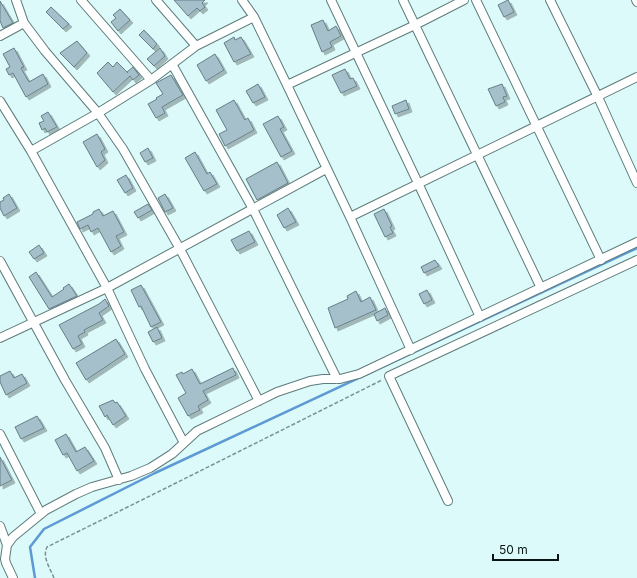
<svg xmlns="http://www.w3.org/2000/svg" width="637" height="578" viewBox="0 0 637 578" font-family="Inter,sans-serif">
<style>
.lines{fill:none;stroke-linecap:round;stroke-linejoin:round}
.stream{stroke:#5d99d4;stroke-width:2.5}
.building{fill:#a5c0ca;stroke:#657e87;filter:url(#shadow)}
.street-casing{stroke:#5f7b7b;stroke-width:10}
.path{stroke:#7c9291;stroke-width:1.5;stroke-dasharray:4 2;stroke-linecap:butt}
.street{stroke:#fff;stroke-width:8}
</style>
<defs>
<filter id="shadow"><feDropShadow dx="3" dy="3" stdDeviation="0" flood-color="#0004"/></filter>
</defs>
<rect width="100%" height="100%" fill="#dbfaf9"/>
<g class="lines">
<path class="stream" d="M35,578l-5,-31 14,-18 111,-56 482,-225"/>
</g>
<path class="building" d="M174,0h31l-3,3 3,4 -5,4 -3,-3 -9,8z
M508,0l6,12 -10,5 -6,-12z
M0,1l13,22 -10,5 -3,-7z
M51,7l18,17 -6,5 -17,-17z
M120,9l10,11 -12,11 -7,-9 5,-4 -3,-3z
M323,20l5,11 8,-5 5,10 -11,6 2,5 -10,5 -11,-27z
M144,30l13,14 -4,5 -14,-14z
M234,37l1,3 6,-3 10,17 -17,8 -10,-19z
M77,41l10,12 -13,14 -14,-14z
M14,48l10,19 -3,1 8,14 14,-8 5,10 -22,13 -13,-24 -4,2 -3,-6 4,-2 -7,-13z
M160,48l5,8 -11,10 -7,-7z
M215,54l9,16 -18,11 -9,-16z
M108,62l5,5 4,-5 11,11 -1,-1 6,-5 6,8 -6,5 -3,-4 -17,16 -16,-19z
M345,69l5,10 3,-1 4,8 -16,7 -9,-18z
M171,75l12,20 -21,12 3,6 -9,5 -8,-14 9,-5 -1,-1 7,-4 -7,-11z
M258,84l7,13 -12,6 -7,-12z
M502,84l5,12 -4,1 2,5 -9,4 -8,-17z
M234,100l11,20 3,-2 6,12 -29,16 -6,-12 8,-4 -11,-20z
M406,100l3,9 -14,5 -3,-8z
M48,112l9,15 -10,5 -2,-4 -3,2 -3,-7 5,-2 -3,-5z
M278,116l6,11 -4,2 12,22 -11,6 -18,-33z
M97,134l8,15 -4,3 4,8 -8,7 -14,-25z
M148,148l5,10 -8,4 -5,-9z
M195,152l12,22 3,-2 7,12 -13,7 -19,-33z
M277,162l11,21 -31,17 -11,-21z
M126,175l7,13 -8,5 -8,-13z
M9,194l8,14 -13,8 -4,-8v-6l4,-2 -1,-2z
M165,194l8,14 -8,4 -7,-14z
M148,204l4,6 -14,8 -4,-6z
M288,208l8,14 -12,6 -7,-13z
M99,209l4,7 10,-5 11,21 -8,4 5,10 -10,6 -13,-24 -7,4 -3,-7 -8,4 -3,-7 16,-8v-2z
M384,209l8,17 -2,1 3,6 -8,4 -11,-23z
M249,231l6,11 -18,9 -6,-11z
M39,245l5,8 -10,6 -5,-7z
M435,260l4,6 -15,7 -3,-6z
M36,272l16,25 12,-8 -1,-1 6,-4 8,12 -28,13 -20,-32z
M141,285l20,37 -10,5 -10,-21 -2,1 -8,-17z
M427,290l5,10 -8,4 -5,-10z
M356,291l5,11 9,-5 6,13 -41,18 -7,-20 20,-9 -1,-3z
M105,299l4,7 -10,7 4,7 -19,10 1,2 -7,4 4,8 -9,5 -14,-24 40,-21z
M385,308l3,7 -11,6 -3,-7z
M157,327l5,11 -9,4 -5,-10z
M116,339l9,15 -39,26 -10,-17z
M233,368l3,7 -33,16 5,9 -10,6 2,4 -12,6 -10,-18 8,-5 -10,-18 6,-3 1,2 9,-5 8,15z
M10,371l4,7 8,-4 5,9 -21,12 -6,-13v-6z
M113,400l2,3 2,-1 9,14 -13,9 -6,-10 -2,2 -6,-11z
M37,416l7,12 -23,11 -6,-12z
M66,434l10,18 9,-5 9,14 -17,10 -10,-18 -4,2 -8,-15z
M0,457l12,23 -12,6z"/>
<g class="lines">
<defs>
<path id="street" d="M16,0l8,23 21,28 53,62 25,36 57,100 79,152
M81,0l70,80
M156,0l40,46
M242,0l12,17 33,68 63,132 61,133
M331,0l87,183 62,134
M403,0l138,288
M476,0l125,260
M550,0l48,97 39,86
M636,0l1,2
M0,36l24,-13
M172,64l81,145 84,170
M287,85l128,-60 49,-25
M0,101l31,50 76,137 38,81 39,74
M31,151l67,-38 53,-33 45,-34 58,-29
M350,217l287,-140
M0,261l65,119 40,68 14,32
M0,338l107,-50 219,-119
M0,434l41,80
M448,501l-59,-125 248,-116
M0,526l7,19
M13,578l-7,-15 -1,-4 2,-14 6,-8 33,-27 30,-16 16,-7 39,-11 19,-8 22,-14 25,-23 80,-39 33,-11 13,-2h17l19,-5 278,-132"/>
</defs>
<use href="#street" class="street-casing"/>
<path class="path" d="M54,578c-4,-10 -12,-21 -7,-31l119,-59 216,-108"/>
<use href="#street" class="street"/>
</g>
<path d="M493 554v6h65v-6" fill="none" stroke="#0a1616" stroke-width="2"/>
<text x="499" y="554" font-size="12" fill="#0a1616" stroke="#dbfaf9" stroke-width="3" paint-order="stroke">50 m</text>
</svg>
